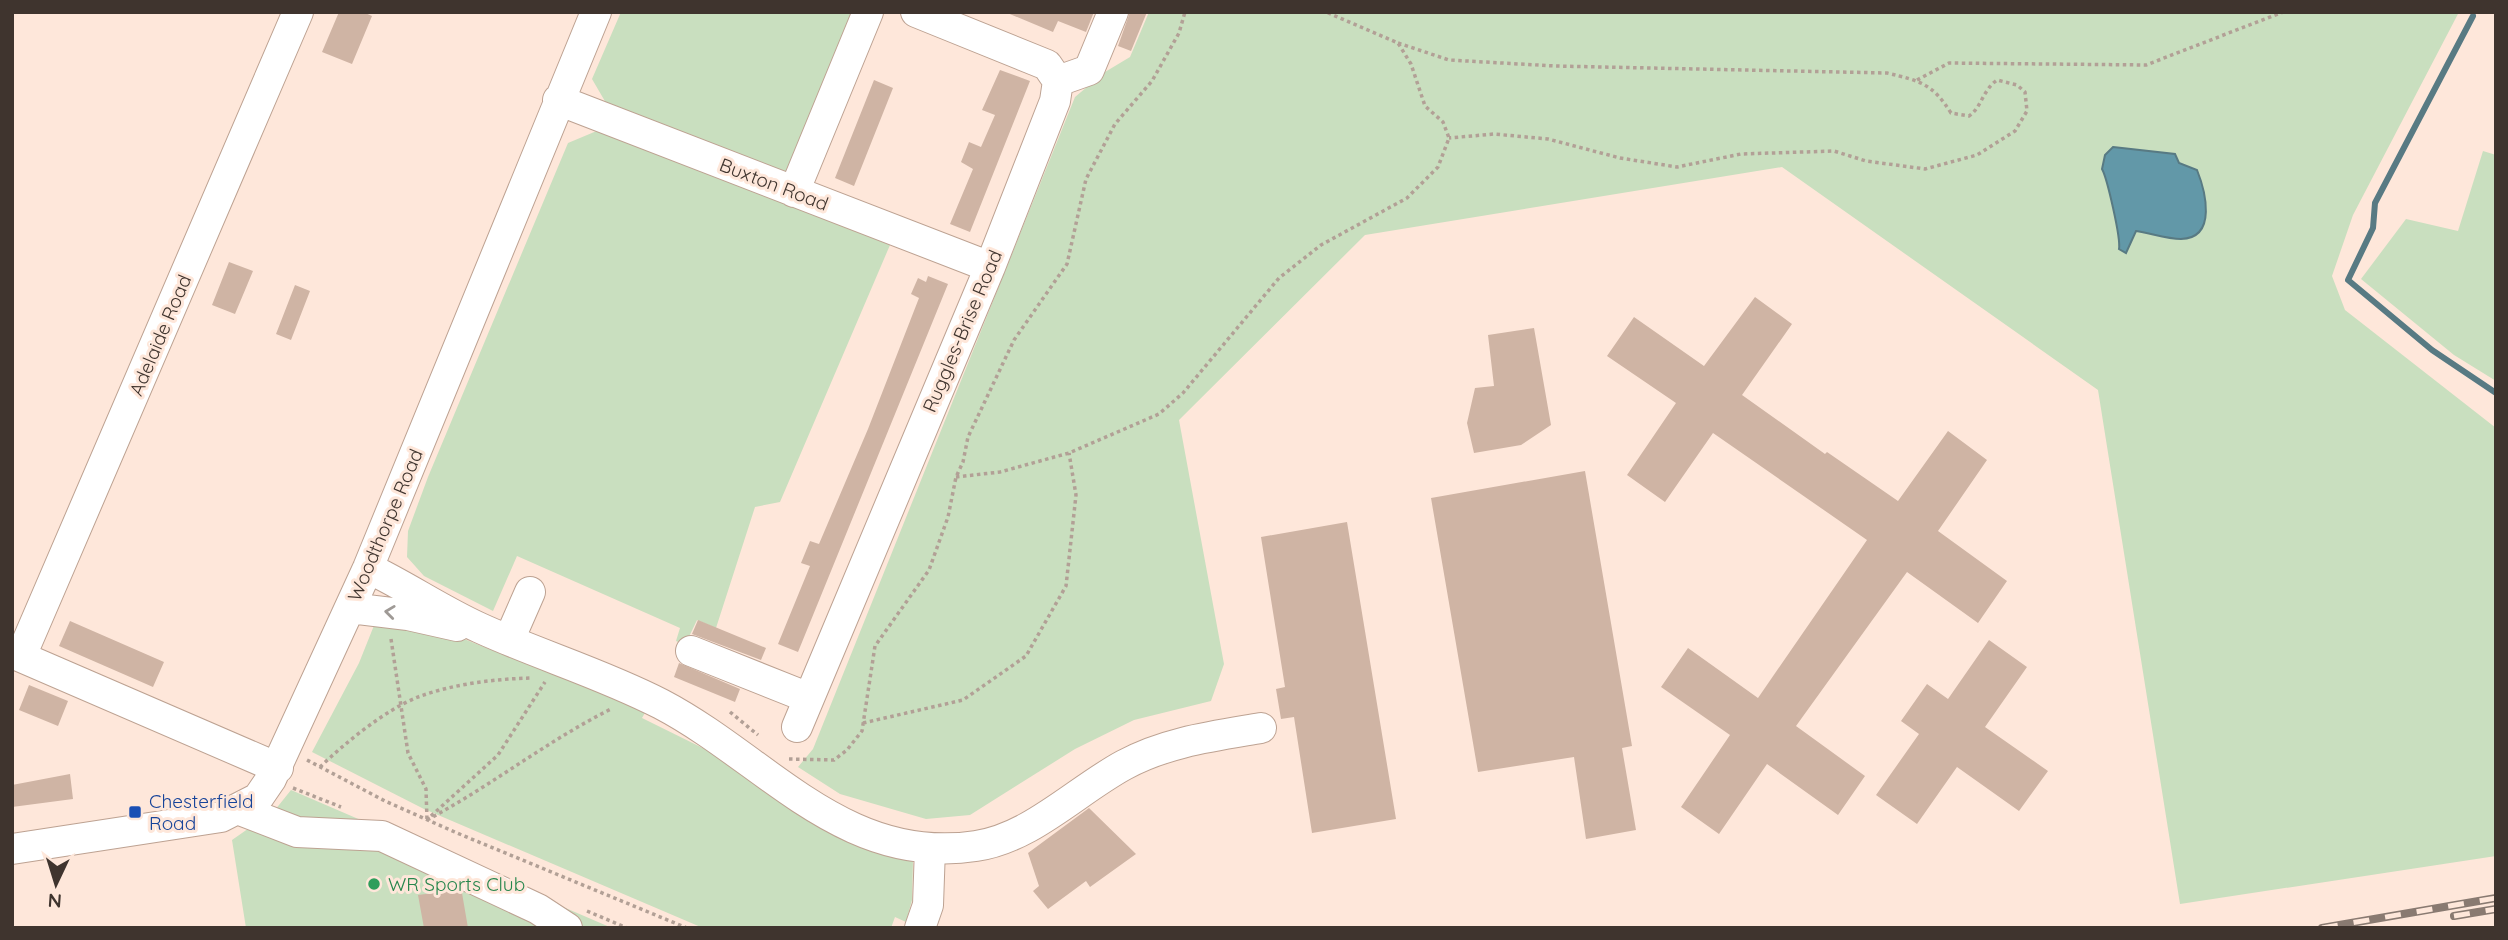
<svg xmlns="http://www.w3.org/2000/svg" width="2508" height="940" viewBox="0 0 2508 940" font-family="Quicksand,sans-serif">
<style>
.green{fill:#c9dfbf}
.water{fill:#6298a8;stroke:#587a83;stroke-width:2}
.lines{fill:none;stroke-linecap:round;stroke-linejoin:round}
.stream{stroke:#587a83;stroke-width:6}
.building{fill:#cfb4a4}
.minor-casing{stroke:#bda292;stroke-width:32}
.path{stroke:#b2a096;stroke-width:3.5;stroke-dasharray:3.5 3.5;stroke-linecap:butt}
.minor{stroke:#fff;stroke-width:30}
.rail-casing{stroke:#897a71;stroke-width:8}
.rail{stroke:#fee7da;stroke-width:5;stroke-dasharray:16;stroke-linecap:butt}
.oneway{stroke:#9f9a96}
.transit-dot{fill:#1a4fb4;stroke:#fee7da;stroke-width:2.5}
.leisure-dot{fill:#2e9e5b;stroke:#fee7da;stroke-width:2.5}
.labels{text-anchor:middle;dominant-baseline:central;stroke-width:6;stroke-linejoin:round;paint-order:stroke}
.street-label{font-size:19px;fill:#3f342e;stroke:#fee7da}
.transit-label{font-size:19px;fill:#164399;stroke:#fee7da;text-anchor:start}
.leisure-label{font-size:19px;fill:#27864d;stroke:#fee7da;text-anchor:start}
</style>
<rect width="100%" height="100%" fill="#fee7da"/>
<path class="green" d="M621,12h239l-66,163 -188,-72 -14,-24z
M1149,12h1310l-106,203 -21,61 13,34 151,118v428l-316,48 -82,-514 -316,-223 -417,68 -186,185 45,244 -13,37 -77,19 -59,29 -105,66 -44,4 -86,-25 -42,-27 15,-18 262,-652 30,-25 25,-15z
M599,130l291,115 -110,257 -25,5 -39,121 -19,-8 -12,25 -9,-4 4,-13 -163,-72 -24,55 -69,-35 -17,-19 1,-26 20,-54 140,-334z
M2483,151l13,4v226l-42,-26 -93,-76 45,-60 52,12z
M400,622l64,17 182,72 -4,7 85,42 70,54 58,30 58,17 -1,39 -6,22 -11,-5 -4,11h-188l-279,-119 -112,-57 47,-89 16,-40z
M291,790l321,138h-366l-14,-88 43,-30z"/>
<path class="water" d="M2113,147l62,7 4,9 18,7c8,20 21,68 -16,69 -14,0 -31,-6 -45,-8l-10,22 -7,-4c2,-11 -12,-71 -17,-80l3,-14z"/>
<g class="lines">
<path class="stream" d="M2473,16l-98,187 -2,25 -25,52 84,70 64,43"/>
</g>
<path class="building" d="M339,12h24l9,4 -20,48 -30,-12z
M1005,12h89l-8,20 -28,-11 -5,11z
M1130,12h17l-16,39 -13,-5z
M1000,70l30,11 -60,151 -20,-8 23,-55 -12,-7 8,-20 12,5 14,-32 -13,-5z
M874,80l19,8 -39,98 -19,-8z
M229,262l24,9 -18,43 -23,-9z
M928,276l20,8 -150,368 -20,-8 32,-78 -9,-3 9,-22 9,3 49,-115 51,-131 -8,-4 7,-16 8,4z
M295,285l15,6 -19,49 -15,-6z
M1755,297l37,27 -50,71 83,59 2,-2 71,49 50,-70 39,29 -49,71 69,50 -29,42 -71,-51 -111,154 69,50 -27,39 -71,-51 -48,70 -38,-27 49,-72 -69,-48 27,-39 70,50 109,-158 -154,-107 -48,69 -38,-27 49,-72 -69,-47 27,-39 70,49z
M1534,328l17,97 -30,20 -47,8 -7,-30 8,-35 19,-2 -6,-51z
M1585,471l47,275 -10,2 14,82 -50,9 -12,-82 -96,15 -47,-274z
M1347,522l49,297 -84,14 -18,-116 -13,2 -5,-30 9,-2 -24,-150z
M698,620l68,28 -5,12 -69,-26z
M70,621l94,41 -11,25 -94,-41z
M1989,640l38,27 -42,60 63,44 -29,40 -62,-44 -40,57 -41,-29 43,-61 -18,-13 26,-37 21,15z
M679,663l61,26 -5,13 -61,-25z
M29,685l39,16 -10,25 -39,-16z
M70,774l3,25 -61,8v-22z
M1089,808l47,46 -46,33 -4,-6 -38,28 -15,-18 6,-5 -11,-33z
M456,890l6,3 6,35h-44l-6,-33z"/>
<g class="lines">
<defs>
<path id="minor" d="M1058,81l31,-11 24,-58
M558,100l432,167
M794,192l74,-180
M368,568c38,18 74,43 112,60 59,27 123,46 181,76 105,55 183,162 315,142 55,-8 100,-55 148,-81 42,-23 90,-29 137,-37
M350,608l58,7 49,11
M509,640l21,-48
M691,651l118,47
M12,653l266,115
M21,656l277,-644
M797,727l193,-460 65,-166 3,-20 -11,-16 -131,-53
M240,810l57,22 85,4 156,73 29,19
M12,849l209,-32 37,-19 13,-19 97,-211 228,-556
M920,928l8,-23 2,-57"/>
</defs>
<use href="#minor" class="minor-casing"/>
<path class="path" d="M1398,43l51,17 106,6 332,7c33,8 45,10 64,40l18,3c13,-9 13,-25 28,-36l20,5 8,7 2,19 -12,20 -38,24 -52,14 -59,-8 -32,-10 -93,3 -64,13 -57,-9 -72,-19 -54,-5 -45,4
M1917,80l32,-17 197,2 137,-53
M956,477l44,-5 69,-19 90,-39 24,-21 96,-115 42,-33 86,-47 31,-31 11,-29 -6,-16 -18,-16 -14,-42 -13,-21 -72,-31
M391,639l17,114 18,36 1,31
M730,712l28,23
M863,723l100,-23 63,-44 40,-70 10,-91 -7,-42
M789,759l45,1 13,-10 15,-19 13,-85 54,-76 19,-53 8,-40 7,-15 5,-25 46,-97 53,-76 19,-85 29,-55 37,-43 27,-48 6,-21
M307,760l78,41 72,32 230,95
M320,767c25,-24 65,-57 98,-70 35,-13 76,-18 113,-19
M293,788l48,19
M431,816l67,-61 47,-73
M427,820c64,-34 120,-79 184,-111
M587,911l40,17"/>
<use href="#minor" class="minor"/>
<defs>
<path id="rail" d="M2454,916l42,-7
M2322,928l174,-30"/>
</defs>
<use href="#rail" class="rail-casing"/>
<use href="#rail" class="rail"/>
</g>
<defs><path id="oneway-chevron" d="M-2-3.5L2.5 0L-2 3.5" fill="none" stroke-width="1.6" stroke-linecap="round" stroke-linejoin="round" transform="scale(1.75)"/></defs>
<use class="oneway" href="#oneway-chevron" transform="translate(390 612) rotate(-173)"/>
<rect class="transit-dot" x="128" y="805" width="14" height="14" rx="3.5"/>
<circle class="leisure-dot" cx="374" cy="884" r="7"/>
<g class="labels">
<g class="street-label">
<text transform="translate(774 184) rotate(21)">Buxton Road</text>
<text transform="translate(962 331) rotate(-67)">Ruggles-Brise Road</text>
<text transform="translate(160 335) rotate(-67)">Adelaide Road</text>
<text transform="translate(385 525) rotate(-67)">Woodthorpe Road</text>
</g>
<g class="transit-label">
<text x="149" y="801">Chesterfield<tspan x="149" dy="22">Road</tspan></text>
</g>
<g class="leisure-label">
<text x="388" y="884">WR Sports Club</text>
</g>
</g>
<rect width="2508" height="940" fill="none" stroke="#3f342e" stroke-width="28"/>
<g transform="translate(56 884) rotate(184)" stroke="#fee7da" stroke-width="5" paint-order="stroke">
<path d="M0-5L12 26L0 18L-12 26Z" fill="#3f342e"/>
<text y="-10" font-size="19" font-weight="bold" text-anchor="middle" fill="#3f342e">N</text>
</g>
</svg>
